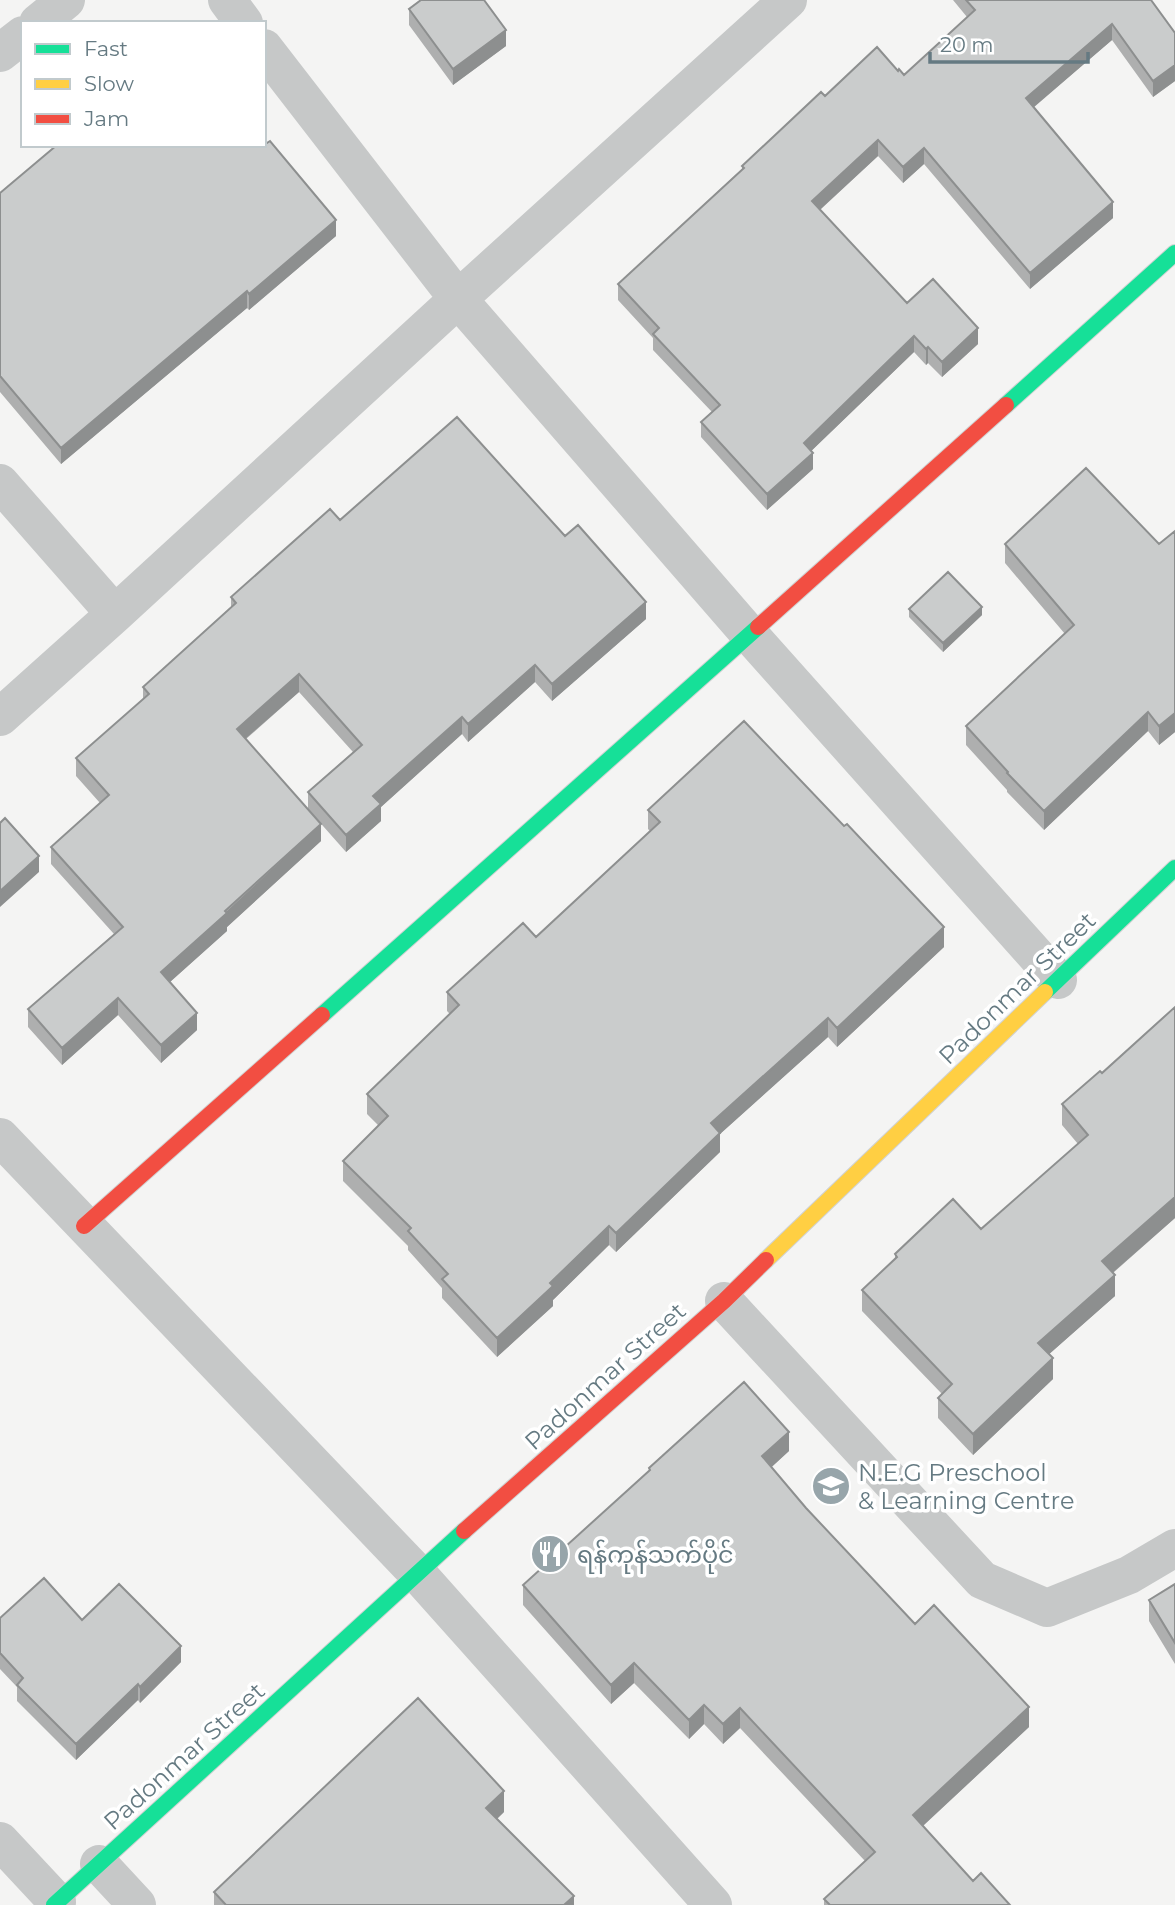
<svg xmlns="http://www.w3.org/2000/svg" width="1175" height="1905" viewBox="0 0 1175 1905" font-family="Montserrat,'Noto Sans Myanmar',sans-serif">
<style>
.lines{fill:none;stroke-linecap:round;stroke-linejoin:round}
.fast-casing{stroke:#d0d2d2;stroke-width:18}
.slow-casing{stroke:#d0d2d2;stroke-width:18}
.jam-casing{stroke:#d0d2d2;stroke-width:18}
.street{stroke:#c6c8c8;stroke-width:38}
.fast{stroke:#16e098;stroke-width:16}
.slow{stroke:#ffcf43;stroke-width:16}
.jam{stroke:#f24e42;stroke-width:16}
.wall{fill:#aeafaf}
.shaded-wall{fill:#8d8f8f}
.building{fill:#cacccc;stroke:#8d8f8f;stroke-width:2}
.labels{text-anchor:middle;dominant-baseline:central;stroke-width:7;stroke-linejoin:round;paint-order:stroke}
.street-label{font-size:24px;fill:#657a82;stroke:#fff}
.poi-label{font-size:24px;fill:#657a82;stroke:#fff;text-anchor:start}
</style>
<rect width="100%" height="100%" fill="#f4f4f3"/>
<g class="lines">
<defs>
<path id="fast" d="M1006,405l169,-152
M1045,992l130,-124
M322,1015l436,-388
M54,1905l410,-374"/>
<path id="slow" d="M766,1260l279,-268"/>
<path id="jam" d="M758,627l248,-222
M84,1226l238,-211
M464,1531l260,-230 42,-41"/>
</defs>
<use href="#fast" class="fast-casing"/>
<use href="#slow" class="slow-casing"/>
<use href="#jam" class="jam-casing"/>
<path class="street" d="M227,0l17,23
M38,23l28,-23
M264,48l194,251 292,336 308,345
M0,53l23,-18
M0,483l115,131
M0,717l115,-103 343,-315 330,-299
M0,1137l417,436 296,332
M724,1301l258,279 65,28 82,-33 46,-27
M0,1841l57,61
M99,1864l38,41"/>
<use href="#fast" class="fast"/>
<use href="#slow" class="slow"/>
<use href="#jam" class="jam"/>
</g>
<path class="wall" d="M953,0h198l24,33v48l-22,16 -41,-57 -79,67 80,111 -83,71 -106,-125 -21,19 -25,-27 -58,54 87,93 71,41 -36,33 -14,-14 -2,2 -12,-13 -103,99 2,18 -46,41 -66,-73v-15l11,-10 -59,-62v-12l-35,-38v-16l124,-115v-3l83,-70 73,-25 6,4 63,-58z
M409,9l97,37 -53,39 -44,-60z
M0,193l336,43 -87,74 -2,-2 -186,156 -61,-72z
M340,520l225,16 81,83 -94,82 -17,-19 -67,60 -6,-8 -81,73v14l-35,31 -38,-43v-17l45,-40 -54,-60 -53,47 75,102 -94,86v4l-57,51 27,48 -36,33 -43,-48 -56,50 -34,-38v-18l86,-75 -63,-70v-17l49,-44 -24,-27v-18l67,-59v-12l88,-79v-11z
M1175,531v201l-16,13 -11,-14 -104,99 -37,-38v-2l-41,-45v-19l99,-92 -60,-71v-19h154z
M909,609l73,6 -39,37 -34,-35z
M648,810l296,137 -107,100 -9,-10 -108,97v18l-104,100 -7,-7 -56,55v6l-56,51 -55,-59v-10l-34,-38v-4l-65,-65v-20l36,-35 -12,-12v-20l83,-80 -3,-3v-19l89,-55 114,-106 -2,-2z
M1175,1007v211l-62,55 2,23 -66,58 4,25 -80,76 -35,-37v-20l4,-4 -80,-83v-21l33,-31v-5l86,-25 97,-85 -16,-19v-21l40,-31z
M789,1451l-18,16 35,41 109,116 114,103 -106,99 50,55 37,24h-186v-6l41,-38 -125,-133 -17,16 -19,-20 -15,15 -55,-56 -23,21 -88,-99v-20l126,-114v-3z
M1175,1584v80l-26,-43v-21z
M0,1618l82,2 99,42 -41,41 -2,-3 -62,60 -59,-59v-14l-17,-18z
M504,1812l-7,7 77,86h-360v-13z"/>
<path class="shaded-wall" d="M1112,24v16l-86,74v-16z
M506,30v16l-53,39v-16z
M1175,65v16l-22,16v-16z
M878,140v16l-66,61v-16z
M924,148v16l-21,19v-16z
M1113,202v16l-83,71v-16z
M336,220v16l-87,74v-16z
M247,291v17l-186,156v-16z
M978,328v16l-36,33v-15z
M914,336v16l-110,106v-15z
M928,347v16l-2,2v-16z
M813,453v16l-46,41v-16z
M646,602v17l-94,82v-17z
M982,607v8l-39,37v-9z
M535,665v17l-67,60v-18z
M299,674v18l-62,54v-17z
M1148,712v19l-104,99v-19z
M1175,713v19l-16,13v-19z
M462,717v17l-81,73v14l-35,31v-17l27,-39z
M321,824v17l-94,86v4l-66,59v-18z
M39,856v16l-39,35v-16z
M944,927v20l-107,100v-19z
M118,998v17l-56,50v-17z
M197,1013v17l-36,33v-18z
M828,1018v19l-108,97v18l-104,100v-19l95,-110z
M1175,1197v21l-73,64v-21z
M609,1226v19l-56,55v6l-56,51v-19l53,-55z
M1115,1275v21l-77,68v-21z
M1053,1358v21l-80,76v-21z
M789,1432v19l-27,25v-20z
M181,1646v16l-41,41v-16z
M634,1663v20l-23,21v-19z
M138,1684v16l-62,60v-16z
M704,1705v19l-15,15v-19z
M1029,1707v20l-116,108v-20z
M740,1708v20l-17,16v-20z
M504,1791v21l-18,17v-21z
M574,1896v9h-10z"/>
<path class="building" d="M421,0h63l22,30 -53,39 -44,-60z
M966,0h185l24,33v32l-22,16 -41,-57 -86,74 87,104 -83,71 -106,-125 -21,19 -25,-27 -66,61 95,102 26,-24 45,49 -36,34 -14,-15 -2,2 -12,-13 -110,107 9,10 -46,41 -66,-72 19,-17 -67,-71 6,-6 -41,-44 126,-116 -2,-2 79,-74 4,4 52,-49 21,24 1,-2 5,6 71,-65z
M264,140l3,3 3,-2 66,79 -87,74 -2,-3 -186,157 -61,-72v-183l57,-48h207z
M457,417l108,119 13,-11 68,77 -94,82 -17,-19 -67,59 -6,-7 -89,79 8,8 -35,31 -38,-43 54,-47 -63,-71 -62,55 84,95 -96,87 2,2 -66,59 36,41 -36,32 -43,-47 -56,50 -34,-39 95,-82 -72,-80 58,-52 -33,-37 73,-64 -6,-7 93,-84 -5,-6 99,-88 10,11z
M1086,468l73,76 16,-13v182l-16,13 -11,-14 -104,99 -37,-38 1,-1 -42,-46 108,-101 -69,-81z
M948,572l34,35 -39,36 -34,-34z
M744,721l100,105 3,-2 97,103 -107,101 -9,-10 -117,105 9,10 -104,100 -7,-7 -59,57 3,3 -56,52 -55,-59 6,-5 -40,-43 3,-3 -68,-67 45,-45 -21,-22 92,-89 -12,-13 76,-69 13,14 124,-115 -12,-12z
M5,818l34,38 -39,35v-68z
M1175,1007v190l-73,64 13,14 -77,68 15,15 -80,76 -35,-36 14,-14 -90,-94 35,-33 -2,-3 58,-55 28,30 107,-94 -26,-31 38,-33 2,2z
M744,1382l45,50 -27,24 44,52 109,116 19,-19 95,102 -116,108 60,66 8,-8 29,32h-180l-6,-6 51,-47 -135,-144 -17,16 -19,-19 -15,15 -55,-57 -23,22 -88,-100 127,-115 -1,-2z
M44,1578l38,42 37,-36 62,62 -41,41 -2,-3 -62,60 -59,-59 6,-7 -23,-25v-35z
M1175,1584v59l-26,-43z
M418,1698l86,93 -18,17 88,88 -10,9h-338l-12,-13z"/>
<defs>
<symbol id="school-disc" viewBox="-11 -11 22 22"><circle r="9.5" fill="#97a5aa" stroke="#fff"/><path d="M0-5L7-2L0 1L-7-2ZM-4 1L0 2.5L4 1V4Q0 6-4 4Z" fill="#fff"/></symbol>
<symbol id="restaurant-disc" viewBox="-11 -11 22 22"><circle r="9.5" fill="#97a5aa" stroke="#fff"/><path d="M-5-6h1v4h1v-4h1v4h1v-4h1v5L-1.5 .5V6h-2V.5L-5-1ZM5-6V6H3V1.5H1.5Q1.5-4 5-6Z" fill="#fff"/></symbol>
</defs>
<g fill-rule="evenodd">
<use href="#school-disc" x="809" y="1464" width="44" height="44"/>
<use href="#restaurant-disc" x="528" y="1532" width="44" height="44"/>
</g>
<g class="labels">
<g class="street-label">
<text transform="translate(1017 988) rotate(-44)">Padonmar Street</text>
<text transform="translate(605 1376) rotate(-42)">Padonmar Street</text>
<text transform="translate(184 1756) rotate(-42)">Padonmar Street</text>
</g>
<g class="poi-label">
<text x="858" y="1472">N.E.G Preschool<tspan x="858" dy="28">&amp; Learning Centre</tspan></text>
<text x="577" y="1554">ရန်ကုန်သက်ပိုင်</text>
</g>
</g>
<rect x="21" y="21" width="245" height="126" fill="#ffffff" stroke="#c1cacd" stroke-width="2"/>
<rect x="35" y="44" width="35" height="10" fill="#16e098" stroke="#c1cacd" stroke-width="2"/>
<text x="84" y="56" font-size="21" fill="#657a82">Fast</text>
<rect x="35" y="79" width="35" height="10" fill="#ffcf43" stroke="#c1cacd" stroke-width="2"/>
<text x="84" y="91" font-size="21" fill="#657a82">Slow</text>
<rect x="35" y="114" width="35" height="10" fill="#f24e42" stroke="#c1cacd" stroke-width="2"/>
<text x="84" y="126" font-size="21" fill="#657a82">Jam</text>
<path d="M930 52v10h158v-10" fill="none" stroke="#657a82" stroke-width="3.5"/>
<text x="940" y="52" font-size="21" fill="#657a82" stroke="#ffffff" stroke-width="5" paint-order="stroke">20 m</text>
</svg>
